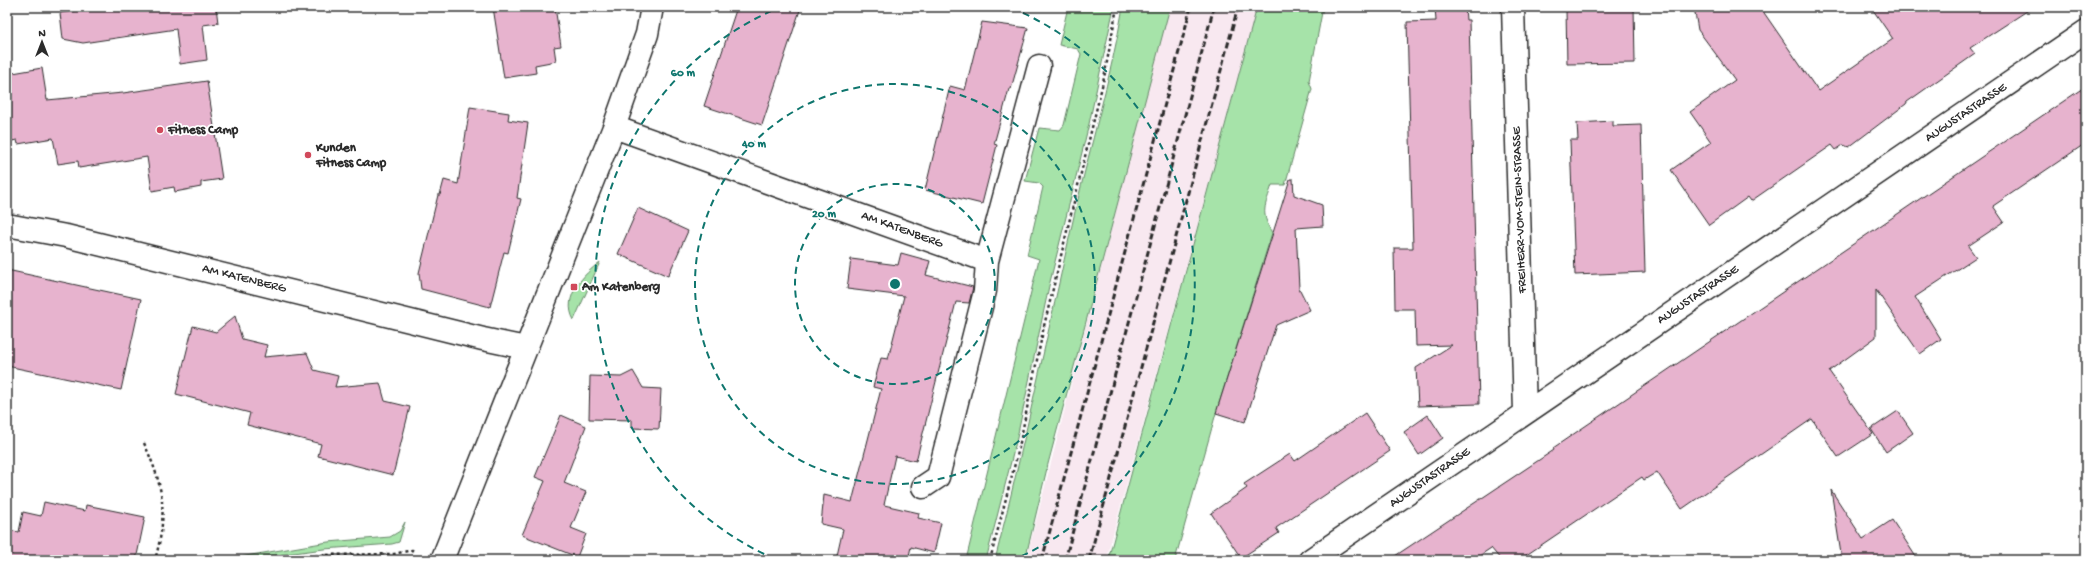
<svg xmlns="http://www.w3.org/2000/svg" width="2093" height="567" viewBox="0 0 2093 567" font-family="'Gochi Hand',sans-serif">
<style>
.built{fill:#f8e8f0}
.green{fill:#a6e3a9;stroke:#68876a}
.building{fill:#e7b3ce;stroke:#2b2b2b}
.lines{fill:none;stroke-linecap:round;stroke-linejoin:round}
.street-casing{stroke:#2b2b2b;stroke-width:25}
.path{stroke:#2b2b2b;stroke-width:2.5;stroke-dasharray:3 3;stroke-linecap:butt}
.street{stroke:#fff;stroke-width:22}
.rail{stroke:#2b2b2b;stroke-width:3;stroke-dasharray:6 3;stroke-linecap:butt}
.ring{fill:none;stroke:#0f766e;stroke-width:2;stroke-dasharray:7 5}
.poi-dot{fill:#d1495b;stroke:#fff;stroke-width:1.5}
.labels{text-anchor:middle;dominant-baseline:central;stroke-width:3.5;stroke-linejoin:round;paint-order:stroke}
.street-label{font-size:13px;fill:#2b2b2b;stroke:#fff}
.poi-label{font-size:13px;font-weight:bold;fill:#2b2b2b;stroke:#fff;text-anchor:start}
.centre{fill:#0f766e;stroke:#fff;stroke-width:2}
.ring-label{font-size:12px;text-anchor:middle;font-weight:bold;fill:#0f766e;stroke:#fff;stroke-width:3.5;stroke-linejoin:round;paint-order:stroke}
</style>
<rect width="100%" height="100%" fill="#fff"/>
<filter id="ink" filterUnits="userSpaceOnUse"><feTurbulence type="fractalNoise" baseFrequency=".025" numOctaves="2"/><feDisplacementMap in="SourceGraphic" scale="8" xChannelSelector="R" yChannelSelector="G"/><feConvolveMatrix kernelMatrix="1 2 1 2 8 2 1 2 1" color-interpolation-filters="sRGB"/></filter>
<g filter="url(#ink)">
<path class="built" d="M1168,7h89l-151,553h-80z"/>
<path class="green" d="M1068,7h46l-25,117 -40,162 -32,152 -31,122h-20l73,-301 -12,-4 16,-68 -4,-4 -14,-2 14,-53 21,2 4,-5 17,-71 -3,-5 -19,-4z
M1123,7h47l-122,457 -23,96h-30c29,-114 53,-229 79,-344 16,-70 37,-138 49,-209z
M1257,7h66l-14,74 3,8 -27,96h-13c-7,22 -12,26 0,48l-56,180 -41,147h-67z
M600,262l-26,58c-13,-23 10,-46 26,-58z
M405,522l-6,20 -7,2 -68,5 -83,11h-19l106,-18 62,-5 10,-6z"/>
<path class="building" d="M100,7h116l2,16 -15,2 4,35 -27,4 -4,-35 -93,14 -20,-4 -3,-26z
M493,7h62l6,39 -7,1 2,14 -21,4 1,8 -32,5z
M737,7h64l-39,118 -58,-19z
M1435,7h30l1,13h3l10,384 -61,2 -2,-38 36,-23 -36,1 -1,-37h-20l-1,-61h19l-6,-226 29,-1z
M1619,7h15l1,56 -68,1 -1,-55z
M1694,7h66l58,84 75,-52 -22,-32h162l-63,41 5,6 -68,48 -1,2 -57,43 -6,-2 -7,5 -4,-5 -81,56 -3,-4 -39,28 -38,-55 40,-28 -21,-30 45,-32 -37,-50z
M982,22l46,6 -17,61h-2l-15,55 3,1 -15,59 -57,-14 25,-104 15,4z
M42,68l5,32 76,-7 84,-12 15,98 -21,3v5l-26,5 -1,-5 -22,4 -5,-34 -68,11 -1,-7 -20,3 -5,-26 -35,6 -1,-4 -10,2v-68z
M2086,86v57l-93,63 11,16 -36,24 8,11 -61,40 26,42 -21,15 -44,-64v47l-47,34 44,63 -35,23 -26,-38 -130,90 -25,-37 -13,8 -2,-3 -123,83h-18l-10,-12 -18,12h-84l165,-110 -1,-2z
M470,107l39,6 -1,7 20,3 -11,75 4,1 -13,54 -4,-1 -14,55 -69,-18 -2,-16 19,-78h2l4,-15 14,4z
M1613,121v5l28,-1 4,147 -70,3 -5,-135h8l-1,-17z
M1290,179h3l1,16 28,10 1,21 -27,2 3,60 11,22 -34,15 -31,97 -29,-9z
M638,208l50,23 -20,45 -50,-22z
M901,253l29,8 -4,14 47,12 -4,16 -13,-1 -40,159 -21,-5 -11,49 35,8 -1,5 23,5 -7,30 -23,-6 -3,13h-72l7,-31 -22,-5 3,-29 28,7 29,-113 -8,-2 8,-29 7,1 16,-63 -57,-7 4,-30 47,6z
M7,270l134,29 -20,91 -114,-24z
M235,316l7,23 25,6 -3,12 43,-4 7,17 24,6 -3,11 45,-4 5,18 25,6 -17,68 -75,-19 3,-12 -74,-19 3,-12 -74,-19 17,-68 23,6z
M633,371l10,17 18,1 -2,40 -27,-1v-8l-43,-1 1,-43 31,1z
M1898,411l15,22 -27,19 -15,-23z
M1365,413l25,38 -114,77 3,5 -38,25 -30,-45 36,-25 -3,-4 46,-30 5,7z
M561,415l25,11 -22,57 22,9 -15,36 15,6 -9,23 -55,-22 23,-54 -10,-4z
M1428,415l15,23 -24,17 -15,-23z
M1831,490l32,49 29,-19 26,40h-87l10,-6z
M44,502l41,9 1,-6 59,12 -9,43h-129v-30l12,2 4,-20 18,4z"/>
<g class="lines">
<defs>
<path id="street" d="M1513,7l12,405
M614,127l373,134 52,-195
M7,225l59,11 417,103 43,9
M923,487l15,-10 47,-186 2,-30
M442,560l172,-433 33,-93 5,-27
M1310,560l776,-529"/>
</defs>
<use href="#street" class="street-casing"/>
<path class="path" d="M144,443c20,44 24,70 11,117
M279,560l44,-5 71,-1 18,-4 3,1
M990,560l28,-108 26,-126 60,-248 13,-71"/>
<use href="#street" class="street"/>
<path class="rail" d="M1042,560l149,-553
M1065,560l149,-553
M1089,560l149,-553"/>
</g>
</g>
<g class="ring">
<circle cx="895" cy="284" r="100"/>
<circle cx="895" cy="284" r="200"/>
<path d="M775 559A300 300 0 0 1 778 8M1012 8A300 300 0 0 1 1015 559"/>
</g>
<g class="poi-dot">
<circle cx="160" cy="130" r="4"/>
<circle cx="308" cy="155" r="4"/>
<rect x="570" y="283" width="8" height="8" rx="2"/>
</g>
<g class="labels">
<g class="street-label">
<text transform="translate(1966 113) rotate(-34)">AUGUSTASTRASSE</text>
<text transform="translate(1520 210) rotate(-92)">FREIHERR-VOM-STEIN-STRASSE</text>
<text transform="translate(902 230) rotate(20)">AM KATENBERG</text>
<text transform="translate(244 279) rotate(14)">AM KATENBERG</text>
<text transform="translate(1698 295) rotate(-34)">AUGUSTASTRASSE</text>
<text transform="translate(1430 478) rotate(-35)">AUGUSTASTRASSE</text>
</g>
<g class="poi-label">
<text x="168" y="130">Fitness Camp</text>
<text x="316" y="148">Kunden<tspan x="316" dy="15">Fitness Camp</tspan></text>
<text x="582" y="287">Am Katenberg</text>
</g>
</g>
<circle cx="895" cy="284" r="6" class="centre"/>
<g class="ring-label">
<text x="683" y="76">60 m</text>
<text x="754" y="147">40 m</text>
<text x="824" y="217">20 m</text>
</g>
<rect width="2093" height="567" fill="none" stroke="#fff" stroke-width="24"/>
<rect x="12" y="12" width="2069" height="543" fill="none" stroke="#2b2b2b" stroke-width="1.5" filter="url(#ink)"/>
<g transform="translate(42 42)" stroke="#ffffff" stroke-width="3" paint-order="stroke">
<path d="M0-3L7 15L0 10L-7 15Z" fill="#2b2b2b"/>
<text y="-6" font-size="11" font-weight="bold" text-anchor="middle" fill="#2b2b2b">N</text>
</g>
</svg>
